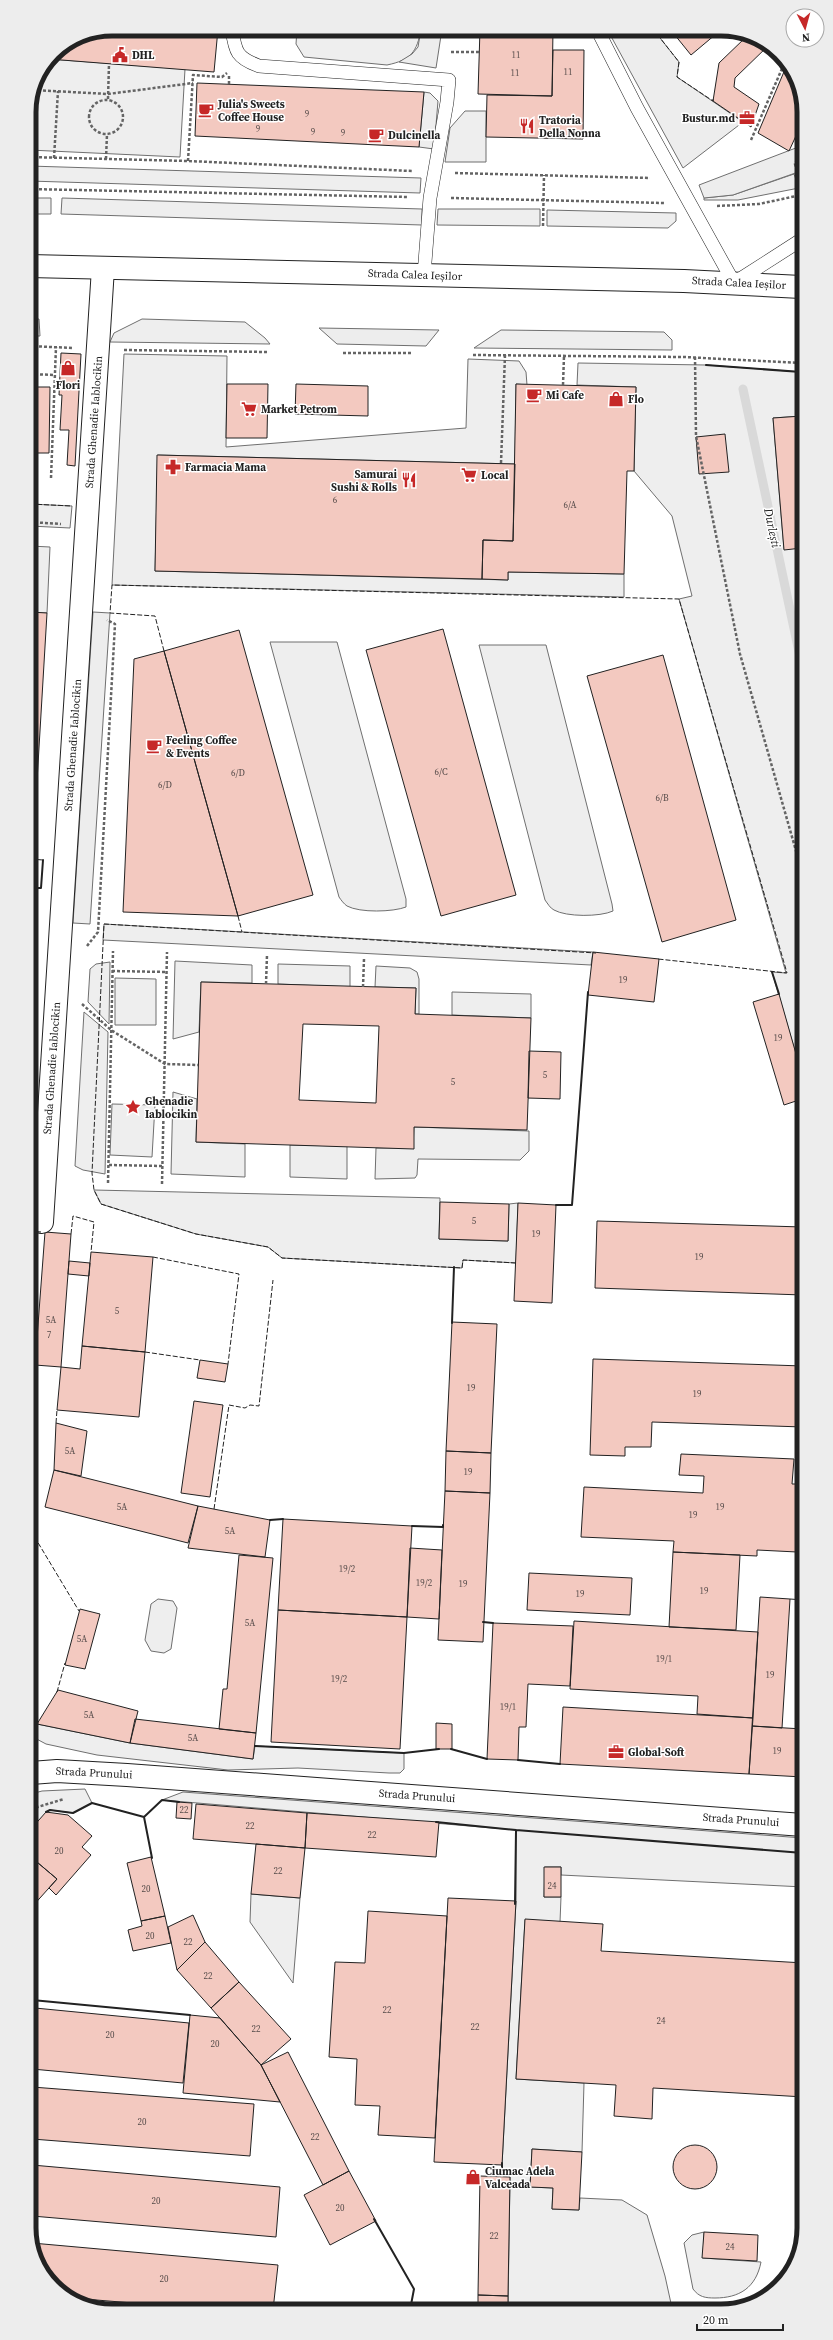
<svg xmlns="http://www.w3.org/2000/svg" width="833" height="2340" viewBox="0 0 833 2340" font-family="'Source Serif 4',serif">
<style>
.green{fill:#eee;stroke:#6f6f6f}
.parking{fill:#ededed;stroke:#6f6f6f}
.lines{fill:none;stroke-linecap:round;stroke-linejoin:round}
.stream{stroke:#d9d9d9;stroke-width:9}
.building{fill:#f3c9c0;stroke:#222;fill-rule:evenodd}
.lane-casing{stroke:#222;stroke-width:14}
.street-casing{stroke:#222;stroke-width:24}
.primary-casing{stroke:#222;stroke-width:24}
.path{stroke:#646464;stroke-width:2.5;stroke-dasharray:3 2;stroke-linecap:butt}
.lane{stroke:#fff;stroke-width:13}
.street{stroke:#fff;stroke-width:22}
.primary{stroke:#fff;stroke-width:22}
.fence{stroke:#222;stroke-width:1;stroke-dasharray:5 2;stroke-linecap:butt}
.wall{stroke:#222;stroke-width:2}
.labels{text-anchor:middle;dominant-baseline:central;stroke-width:3;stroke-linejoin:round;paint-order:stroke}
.number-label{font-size:9px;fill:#564c4a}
.poi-label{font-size:11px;font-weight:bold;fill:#222;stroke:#fff;text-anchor:start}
.street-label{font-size:11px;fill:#222;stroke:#fff}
.water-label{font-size:12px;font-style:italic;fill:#222;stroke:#fff}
.rim{fill:none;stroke:#222;stroke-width:5}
</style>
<rect width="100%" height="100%" fill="#fff"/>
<path class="green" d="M297,29l71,2v-2h53c-4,23 -10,31 -34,36l-83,-8 -8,-13z
M49,59l136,10 -5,88 -151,-7v-43l6,-27z
M424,92l6,1 8,8 -4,48 -15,-2z
M465,111h21v51h-41l5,-34z
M29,166l392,12 -1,15 -391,-12z
M794,174l5,14 -61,12h-34v-2l29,-3z
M29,198h22v16h-22z
M62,198l360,11v16l-361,-11z
M438,209h102v17l-103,-1z
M547,210l129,3v8l-8,7 -121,-2z
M142,319l103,3 20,16 5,6 -160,-2 4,-9z
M501,330l163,2 8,8v10l-198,-2z
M124,354l103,2 -1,91 240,-19 2,-69 51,2 7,11 1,13 -11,-1 -1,80 -357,-9 -3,116 353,9v-8l116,2v23l-512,-12z
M578,363l128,2 95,7 1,44 -29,2 11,131 18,-1v527l-30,-103 14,1 -107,-374 13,-3 -20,-80 -38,-45 2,-84 -59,-2z
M30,504l42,2 -2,22 -40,-2z
M30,546l20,1 -3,66 -17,-1z
M270,642h67l69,257v8c-13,5 -46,6 -59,-1 -3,-2 -6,-6 -8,-9z
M479,645h67l66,259 1,7c-13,6 -47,6 -59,-1 -4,-2 -6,-6 -9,-10z
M104,924l489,28 -2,13 -488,-25z
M175,961l77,4v18l-51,-1 -2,50 -26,7z
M110,962l-1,62 -21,-22 2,-33 6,-5z
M278,964l72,2v21l-72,-3z
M376,966l34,2 7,4 2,7v35h-4l1,-26 -41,-1z
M115,978l41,1v46h-41z
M452,992l79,2v24l-79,-3z
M84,1012l24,20 -3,142 -22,-4 -8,-4z
M173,1092l24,7 -1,43 49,2v33l-74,-3z
M112,1104l43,1 -3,52 -42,-2z
M414,1127l115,4v20l-9,9 -102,-1 -1,16 -2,3 -40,1 1,-31h37z
M290,1145l57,1v33l-57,-2z
M94,1190l346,8 -1,41 69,2 1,-37 9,-1 -2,60 -53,-3 -1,8 -180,-10 -14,-11 -72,-13 -95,-30z
M158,1599l15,2 4,7 -6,41 -7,4 -13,-2 -6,-11 6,-36z
M37,1724l93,19 123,16 2,-13 149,7v16l-4,4h-11l-91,-5 -70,2 -131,-15 -51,-11 -15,-8z
M85,1789l7,14 -19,10 -23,-3 -19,19v-35l11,-3z
M183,1792l620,46 1,49 -243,-12v-8h-16l-1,30h17l-1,25 -35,-2 -9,159 68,4 -2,69 -50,-3 -2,38 23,1 -1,21 27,1 1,-12 42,2 25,15 18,61 7,32 -164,1 2,-132 -8,-1v-11l14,-264v-71l-354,-30z
M251,1894l49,4 -7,85 -43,-61z
M704,2232l-1,26 58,4c-5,26 -22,36 -46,36 -10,0 -16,-1 -22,-9l-9,-46 8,-8z"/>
<path class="parking" d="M421,29h21l-6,39 -37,-6 13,-8 6,-7z
M607,29h46l26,33 -2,15 66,45 -60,46z
M801,146v25l-68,24 -29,3 -5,-13z
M29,319h10l1,17h-11z
M319,328l120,2 -13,16 -89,-2z
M93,612l17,1 -20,311 -17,-1z"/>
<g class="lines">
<path class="stream" d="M743,389l59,277"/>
</g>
<path class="building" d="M112,29h106l-4,43 -165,-13 5,-6 27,-18z
M338,29h30v2z
M480,29h73l-1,67 -74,-2z
M670,29h52l-31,26z
M746,37l23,8 -34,33 -1,9 25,17 -8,23 -38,-26 6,-38z
M553,50h31l-1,89 -97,-2 1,-42 65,1z
M786,67l15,23v35l-12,26 -31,-18z
M197,83l227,9 -5,55 -224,-11z
M61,353l20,1 -6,112 -8,-1 2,-35h-9l2,-35h-3z
M227,384h41l-1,54h-41z
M296,384l72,2v30l-73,-2z
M516,384l120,3 -2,84h-7l-3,103 -116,-2v8l-26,-1 1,-39 30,1z
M30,387h20l-1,66h-19z
M802,416v132l-18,2 -11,-132z
M725,434l4,38 -30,2 -3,-37z
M157,455l358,9 -2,77 -30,-1 -1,39 -327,-8z
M30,612l17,1 -12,202h-5z
M443,629l73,266 -75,21 -75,-266z
M239,630l74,265 -75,21 -74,-265z
M164,651l74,265 -115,-4 11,-253z
M663,655l73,265 -74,22 -75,-266z
M593,952l66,7 -5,43 -66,-7z
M201,982l215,6 -1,26 116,4 -4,112 -113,-3v22l-218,-7zM303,1024l76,2 -3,77 -77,-3z
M779,994l23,81v24l-18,6 -31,-103z
M529,1051l32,1 -1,47 -32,-1z
M440,1202l69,2 -1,37 -69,-2z
M518,1203l38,2 -4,98 -38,-2z
M597,1221l206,6v68l-208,-7z
M45,1232l26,2 -10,133 -26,-2z
M91,1252l62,5 -8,95 -63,-6z
M69,1261l21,2 -1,13 -21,-2z
M452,1322l45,2 -6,129 -45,-2z
M82,1346l63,6 -6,65 -82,-7 4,-43 19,2z
M593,1359l210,7v61l-151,-5 -1,25h-26v9l-35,-1z
M200,1360l28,4 -3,18 -28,-4z
M194,1401l29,4 -13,92 -29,-4z
M56,1423l31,8 -6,45 -27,-6z
M446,1451l45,2 -1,40 -45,-2z
M681,1454l113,5 -2,25h11v60l-6,-1v9l-40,-2v6l-84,-4 1,-11 -93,-4 3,-50 119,6 1,-17 -25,-1z
M54,1470l144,36 -10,37 -143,-36z
M445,1491l45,2 -7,149 -45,-2z
M198,1506l72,14 -5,37 -77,-9z
M283,1519l129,7 -5,91 -129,-7z
M410,1548l32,2 -3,69 -32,-2z
M673,1552l67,3 -4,75 -67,-3z
M239,1555l34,3 -17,175 -37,-4 4,-40h4z
M529,1573l103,5 -2,37 -103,-5z
M760,1597l30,2 -8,129 -30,-2z
M80,1609l20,5 -15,55 -20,-4z
M278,1610l129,7 -7,132 -129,-7z
M574,1621l184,11 -5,86 -56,-4 1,-18 -128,-7z
M493,1623l80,3 -3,60 -42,-2 -2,43h-7l-1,33 -31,-1z
M58,1690l80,21 -8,32 -93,-19z
M563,1707l190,11 -4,56 -189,-10z
M135,1719l121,14 -3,26 -123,-16z
M436,1723l16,1v25h-16z
M752,1726l51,3v48l-54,-3z
M177,1802l15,1 -1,16 -15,-1z
M196,1804l111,9 -2,35 -112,-9z
M46,1812l22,3 24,21 -10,11 9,8 -35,40 -7,-7 8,-9 -26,-22v-28z
M307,1813l132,9 -3,35 -131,-9z
M256,1844l49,4 -5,50 -49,-4z
M31,1857l26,22 -26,29z
M151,1857l14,59 -24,5 -14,-58z
M544,1867h17v30h-17z
M448,1898l68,3 -14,264 -68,-3z
M368,1911l79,5 -12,222 -57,-3 2,-29 -25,-1 2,-46 -28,-2 6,-95 30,1z
M193,1915l12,27 -28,28 -9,-43z
M165,1916l6,27 -38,8 -5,-21 14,-4 -1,-5z
M525,1919l78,5 -2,27 203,12v134l-151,-9 -1,31 -38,-3 2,-31 -100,-6z
M205,1942l34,40 -28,26 -34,-38z
M239,1982l52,57 -30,26 -50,-57z
M35,2008l154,15 -6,60 -151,-14z
M190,2015l30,3 41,47 19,37 -97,-9z
M288,2052l61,119 -26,14 -62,-120z
M32,2087l222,17 -4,52 -218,-17z
M673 2167a22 22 0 1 1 44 0a22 22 0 1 1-44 0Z
M532,2149l50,3 -3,58 -27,-1 1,-21 -23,-1z
M32,2165l248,22 -4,50 -244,-21z
M349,2171l27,50 -46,24 -26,-50z
M480,2176l30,1 -2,119 -30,-1z
M704,2232l54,3 -1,26 -55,-3z
M32,2243l246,22 -5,45h-55l-146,-12 -11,-4 -29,-44z
M478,2295l30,1v13h-30z"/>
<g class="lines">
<defs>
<path id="lane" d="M232,29c3,23 5,29 27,37l190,14 -2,22 -17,96 -6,77
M597,29l40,79 97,175 67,-43"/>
<path id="street" d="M42,1222l61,-954
M31,1773l26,-2 70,4 676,50"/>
<path id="primary" d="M29,266l655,15 117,6"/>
</defs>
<use href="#lane" class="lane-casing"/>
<use href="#street" class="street-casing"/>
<use href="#primary" class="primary-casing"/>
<path class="path" d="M451,52h28
M229,84v-9
M33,90l75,4 85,-11
M108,99l1,-35
M89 117a17 17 0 1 1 34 0a17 17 0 1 1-34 0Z
M751,140l33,-76
M801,150l-6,14 6,18
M29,157l159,4 224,10
M54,158l4,-67
M106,159l1,-25
M188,161l5,-86 29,2 5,-4
M455,173l195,5
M29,189l379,8
M451,198l213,5
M717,206l42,-2 42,-9
M543,226l1,-51
M29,346l44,2
M124,350l143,2
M343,353h70
M473,355l211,2 117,6
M695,357l1,79 44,218 62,218
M30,374l25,1
M563,385l1,-29
M501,463l4,-108
M51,478l5,-131
M30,522l31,2
M87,946l11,-14 17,-308 -8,-4
M112,971l55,1
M266,984l1,-29
M363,987l1,-28
M82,1004l29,26 54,34 33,1
M109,1165l54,1
M108,1183l5,-232
M162,1184l5,-232
M31,1809l33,-10"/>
<use href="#lane" class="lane"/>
<use href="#street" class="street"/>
<use href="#primary" class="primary"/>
<path class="fence" d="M653,29l26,33 -2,15 36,24v-2
M30,504l42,2
M164,651l-9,-35 -45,-3 2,-28 567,14 108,374 -129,-14
M30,859l13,1
M238,916l4,16
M31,1231l10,1
M71,1234l2,-18 21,6 -3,30
M153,1257l86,17 -11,90
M516,1263l-53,-3 -1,8 -180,-10 -14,-11 -72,-13 -95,-30 -7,-14 -2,-17 12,-249 492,29
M145,1352l55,8
M56,1423l1,-13
M214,1509l15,-104 16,3 5,-3 9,1 14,-126
M31,1531l48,80
M790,1599l13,1
M57,1692l8,-29
M31,1733l7,-10"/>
<path class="wall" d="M706,365l95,7
M30,888h11l2,-28
M772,972l7,22
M556,1205h16l16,-213
M452,1323l2,-56
M270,1520l13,-1
M412,1526l31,1v-2
M483,1622l10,1
M255,1746l149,7 35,-4
M451,1749l36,10
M518,1760l42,4
M46,1812l4,-2 23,3 19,-10 52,14
M436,1822l80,8
M152,1858l-8,-41 18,-17 17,2
M515,1904l1,-74 287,23
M32,2000l158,15
M502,2163v13h4
M374,2219l40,70 -4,21"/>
</g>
<defs>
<symbol id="civic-bare" viewBox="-9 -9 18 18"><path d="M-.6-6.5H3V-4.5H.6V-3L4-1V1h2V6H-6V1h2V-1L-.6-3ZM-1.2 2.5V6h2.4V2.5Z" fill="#c62828" stroke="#fff" stroke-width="2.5" paint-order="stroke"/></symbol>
<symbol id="cafe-bare" viewBox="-9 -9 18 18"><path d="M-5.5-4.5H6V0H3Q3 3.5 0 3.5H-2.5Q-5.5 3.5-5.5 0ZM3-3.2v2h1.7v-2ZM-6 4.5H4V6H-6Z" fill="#c62828" stroke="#fff" stroke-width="2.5" paint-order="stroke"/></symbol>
<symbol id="office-bare" viewBox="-9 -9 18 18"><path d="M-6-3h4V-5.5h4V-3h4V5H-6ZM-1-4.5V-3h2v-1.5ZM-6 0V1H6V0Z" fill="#c62828" stroke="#fff" stroke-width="2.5" paint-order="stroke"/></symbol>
<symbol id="restaurant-bare" viewBox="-9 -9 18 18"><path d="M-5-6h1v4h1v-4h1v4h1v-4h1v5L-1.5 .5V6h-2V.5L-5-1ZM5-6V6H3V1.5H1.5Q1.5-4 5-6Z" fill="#c62828" stroke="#fff" stroke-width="2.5" paint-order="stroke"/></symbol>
<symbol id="shop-bare" viewBox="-9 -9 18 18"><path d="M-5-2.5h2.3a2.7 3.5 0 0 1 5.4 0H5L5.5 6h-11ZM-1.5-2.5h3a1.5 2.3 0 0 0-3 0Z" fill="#c62828" stroke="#fff" stroke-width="2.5" paint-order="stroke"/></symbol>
<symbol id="supermarket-bare" viewBox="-9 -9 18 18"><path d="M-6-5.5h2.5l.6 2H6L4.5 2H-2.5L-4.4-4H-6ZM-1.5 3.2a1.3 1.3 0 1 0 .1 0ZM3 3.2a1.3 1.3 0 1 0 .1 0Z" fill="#c62828" stroke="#fff" stroke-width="2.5" paint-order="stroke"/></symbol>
<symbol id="pharmacy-bare" viewBox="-9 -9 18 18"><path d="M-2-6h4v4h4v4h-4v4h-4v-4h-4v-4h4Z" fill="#c62828" stroke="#fff" stroke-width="2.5" paint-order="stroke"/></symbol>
<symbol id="sight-bare" viewBox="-9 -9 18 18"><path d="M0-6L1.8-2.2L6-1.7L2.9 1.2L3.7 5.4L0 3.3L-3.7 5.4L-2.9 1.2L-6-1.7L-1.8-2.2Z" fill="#c62828" stroke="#fff" stroke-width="2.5" paint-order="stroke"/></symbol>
</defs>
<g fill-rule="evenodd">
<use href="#civic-bare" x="109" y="44" width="22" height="22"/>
<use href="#cafe-bare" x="195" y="99" width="22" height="22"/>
<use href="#office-bare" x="736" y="107" width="22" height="22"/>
<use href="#restaurant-bare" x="516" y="115" width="22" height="22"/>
<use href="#cafe-bare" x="365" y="124" width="22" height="22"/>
<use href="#shop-bare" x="57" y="357" width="22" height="22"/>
<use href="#cafe-bare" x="523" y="384" width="22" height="22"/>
<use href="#shop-bare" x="605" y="388" width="22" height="22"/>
<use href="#supermarket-bare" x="238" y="398" width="22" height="22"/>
<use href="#pharmacy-bare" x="162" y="456" width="22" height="22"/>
<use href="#supermarket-bare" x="458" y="464" width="22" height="22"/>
<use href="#restaurant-bare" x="398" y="469" width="22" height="22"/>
<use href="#cafe-bare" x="143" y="735" width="22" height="22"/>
<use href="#sight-bare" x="122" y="1096" width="22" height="22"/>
<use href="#office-bare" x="605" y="1741" width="22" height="22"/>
<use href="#shop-bare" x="462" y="2166" width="22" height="22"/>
</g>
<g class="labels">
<g class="number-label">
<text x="516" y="55">11</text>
<text x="568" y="72">11</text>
<text x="515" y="73">11</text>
<text x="307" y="114">9</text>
<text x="258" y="129">9</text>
<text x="313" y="132">9</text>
<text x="343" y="133">9</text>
<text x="335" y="500">6</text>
<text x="570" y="505">6/A</text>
<text x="441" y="772">6/C</text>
<text x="238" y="773">6/D</text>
<text x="165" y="785">6/D</text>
<text x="662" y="798">6/B</text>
<text x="623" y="980">19</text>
<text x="778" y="1038">19</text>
<text x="545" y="1075">5</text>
<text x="453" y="1082">5</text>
<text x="474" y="1221">5</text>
<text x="536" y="1234">19</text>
<text x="699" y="1257">19</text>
<text x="117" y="1311">5</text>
<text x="51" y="1320">5A</text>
<text x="49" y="1335">7</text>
<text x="471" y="1388">19</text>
<text x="697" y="1394">19</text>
<text x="70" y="1451">5A</text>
<text x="468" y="1472">19</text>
<text x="122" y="1507">5A</text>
<text x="720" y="1507">19</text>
<text x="693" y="1515">19</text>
<text x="230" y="1531">5A</text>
<text x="347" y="1569">19/2</text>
<text x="424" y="1583">19/2</text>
<text x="463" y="1584">19</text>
<text x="704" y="1591">19</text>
<text x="580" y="1594">19</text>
<text x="250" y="1623">5A</text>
<text x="82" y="1639">5A</text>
<text x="664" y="1659">19/1</text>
<text x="770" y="1675">19</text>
<text x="339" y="1679">19/2</text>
<text x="508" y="1707">19/1</text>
<text x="89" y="1715">5A</text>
<text x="193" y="1738">5A</text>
<text x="777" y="1751">19</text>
<text x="184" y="1810">22</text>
<text x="250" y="1826">22</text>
<text x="372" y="1835">22</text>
<text x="59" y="1851">20</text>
<text x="278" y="1871">22</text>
<text x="552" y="1886">24</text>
<text x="146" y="1889">20</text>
<text x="150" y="1936">20</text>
<text x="188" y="1942">22</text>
<text x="208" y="1976">22</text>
<text x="387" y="2010">22</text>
<text x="661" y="2021">24</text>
<text x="475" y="2027">22</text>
<text x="256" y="2029">22</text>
<text x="110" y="2035">20</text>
<text x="215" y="2044">20</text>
<text x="142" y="2122">20</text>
<text x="315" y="2137">22</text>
<text x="156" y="2201">20</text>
<text x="340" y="2208">20</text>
<text x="494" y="2236">22</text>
<text x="730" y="2247">24</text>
<text x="164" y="2279">20</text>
</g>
<g class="poi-label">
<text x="132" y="55">DHL</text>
<text x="218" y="104">Julia's Sweets<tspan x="218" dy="13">Coffee House</tspan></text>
<text x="735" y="118" text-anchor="end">Bustur.md</text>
<text x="539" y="120">Tratoria<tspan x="539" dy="13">Della Nonna</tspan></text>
<text x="388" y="135">Dulcinella</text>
<text x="68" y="385" text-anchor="middle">Flori</text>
<text x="546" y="395">Mi Cafe</text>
<text x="628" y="399">Flo</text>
<text x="261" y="409">Market Petrom</text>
<text x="185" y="467">Farmacia Mama</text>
<text x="397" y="474" text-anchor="end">Samurai<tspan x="397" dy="13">Sushi &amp; Rolls</tspan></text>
<text x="481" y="475">Local</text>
<text x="166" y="740">Feeling Coffee<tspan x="166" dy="13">&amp; Events</tspan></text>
<text x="145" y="1101">Ghenadie<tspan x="145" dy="13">Iablocikin</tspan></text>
<text x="628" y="1752">Global-Soft</text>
<text x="485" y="2171">Ciumac Adela<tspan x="485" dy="13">Valceada</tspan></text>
</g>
<g class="street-label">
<text transform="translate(415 275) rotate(2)">Strada Calea Ieșilor</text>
<text transform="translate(739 283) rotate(3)">Strada Calea Ieșilor</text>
<text transform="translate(94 422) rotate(-86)">Strada Ghenadie Iablocikin</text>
<text transform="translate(73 745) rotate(-86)">Strada Ghenadie Iablocikin</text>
<text transform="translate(52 1068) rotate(-86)">Strada Ghenadie Iablocikin</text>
<text transform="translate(94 1773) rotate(3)">Strada Prunului</text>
<text transform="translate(417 1796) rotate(4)">Strada Prunului</text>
<text transform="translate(741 1820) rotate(4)">Strada Prunului</text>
</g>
<g class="water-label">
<text transform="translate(772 528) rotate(78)">Durlești</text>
</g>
</g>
<path d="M0 0H833V2340H0ZM112 36H721A76 76 0 0 1 797 112V2228A76 76 0 0 1 721 2304H112A76 76 0 0 1 36 2228V112A76 76 0 0 1 112 36Z" fill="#ededed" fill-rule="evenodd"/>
<path class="rim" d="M112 36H721A76 76 0 0 1 797 112V2228A76 76 0 0 1 721 2304H112A76 76 0 0 1 36 2228V112A76 76 0 0 1 112 36Z"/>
<g transform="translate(805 28) rotate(174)"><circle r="19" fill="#ffffff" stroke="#a7a7a7"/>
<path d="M0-3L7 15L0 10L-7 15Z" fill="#c62828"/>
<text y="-6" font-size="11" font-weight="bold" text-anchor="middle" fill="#222222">N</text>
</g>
<path d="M697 2324v6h86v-6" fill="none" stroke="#222222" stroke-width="2"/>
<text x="703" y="2324" font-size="12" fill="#222222" stroke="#ffffff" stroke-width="3" paint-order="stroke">20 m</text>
</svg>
